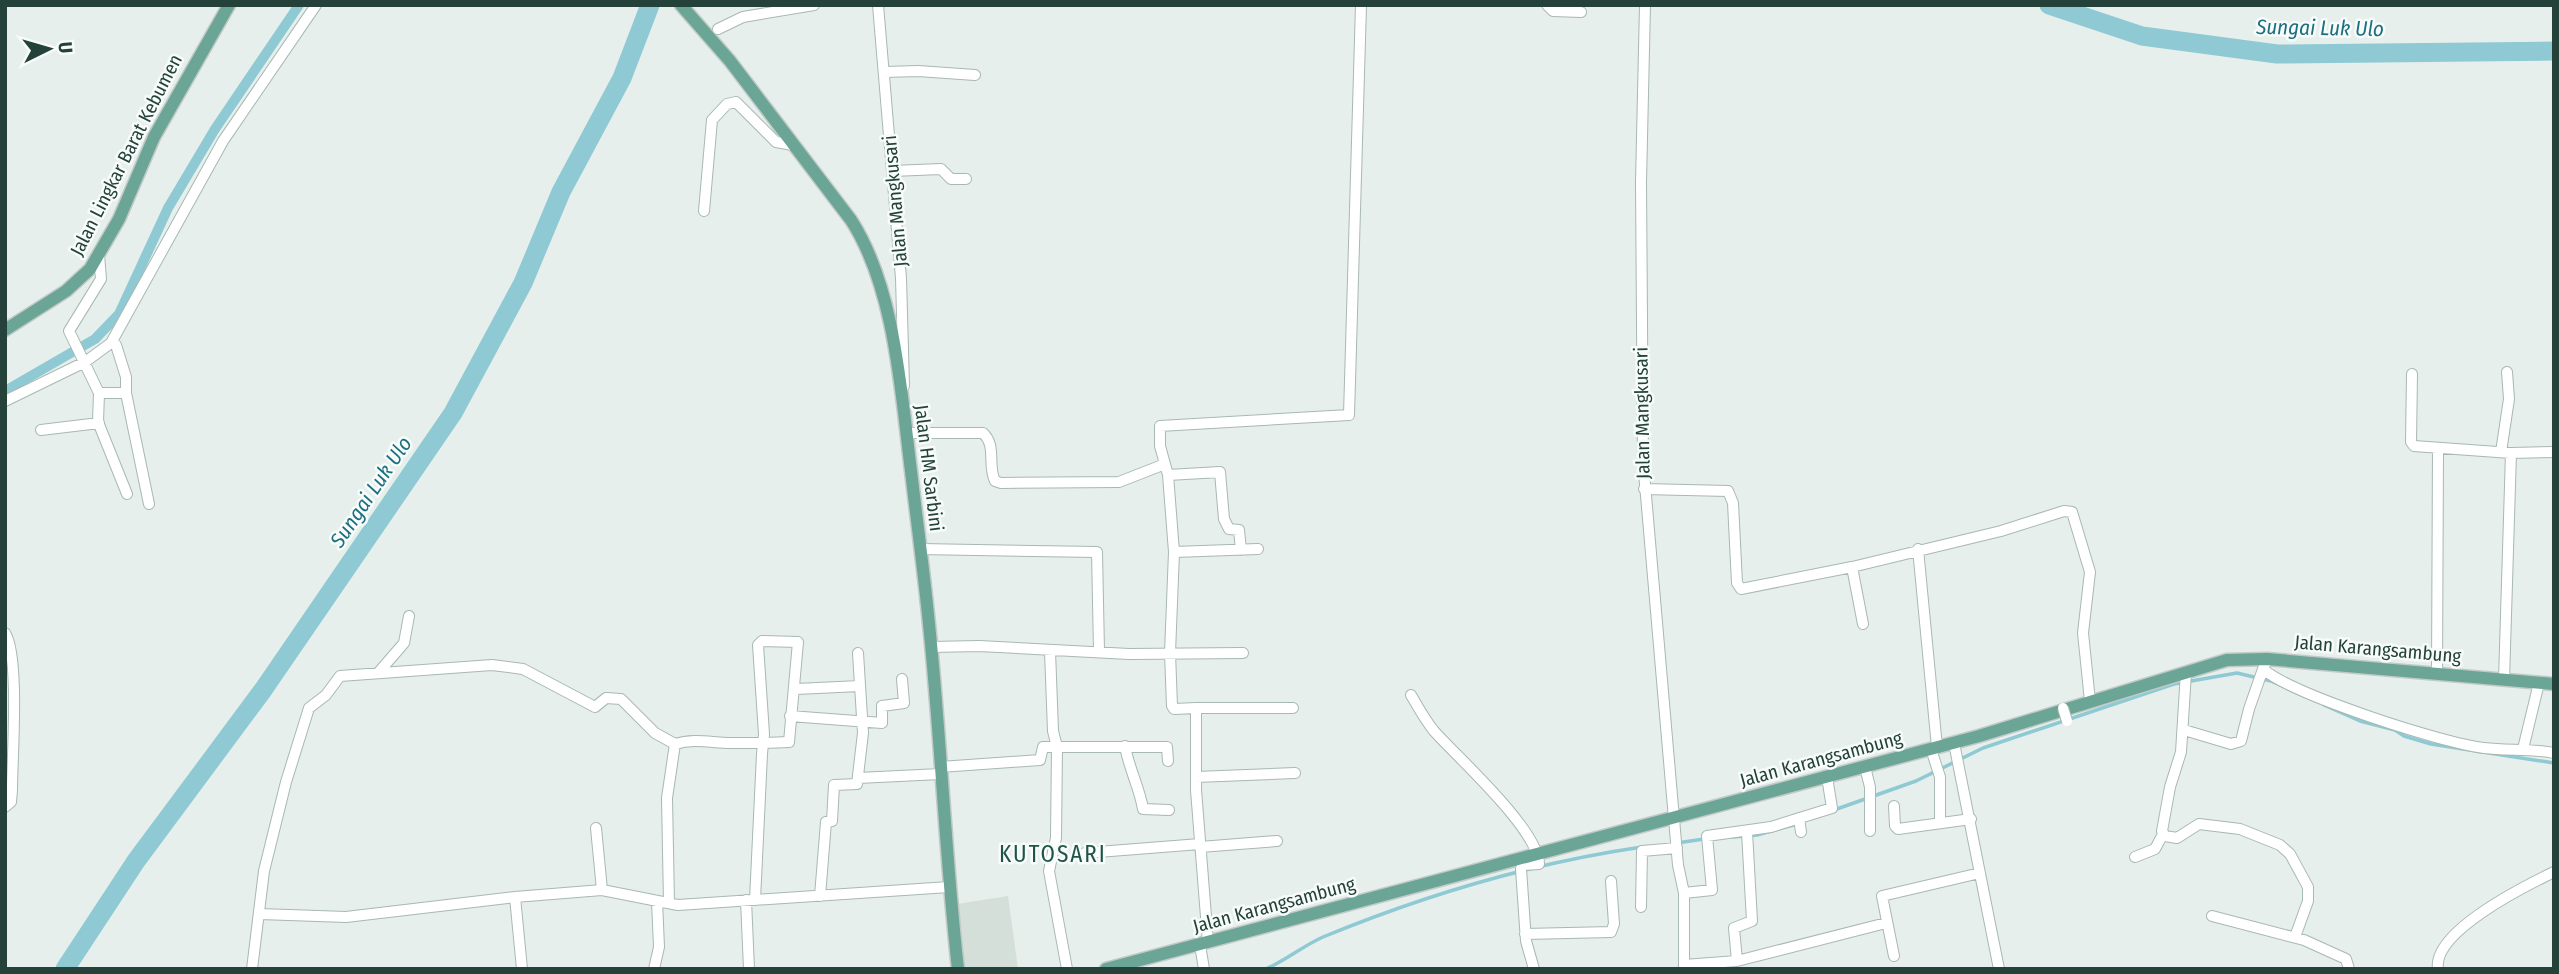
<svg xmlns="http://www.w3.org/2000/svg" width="2559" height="974" viewBox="0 0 2559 974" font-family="'Fira Sans Condensed',sans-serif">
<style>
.built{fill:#d4dfda}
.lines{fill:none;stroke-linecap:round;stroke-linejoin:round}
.stream{stroke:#8ec9d4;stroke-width:3.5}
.canal{stroke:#8ec9d4;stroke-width:10}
.river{stroke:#8ec9d4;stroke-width:19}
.minor-casing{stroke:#a8b8b2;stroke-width:12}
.major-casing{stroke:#c2cac8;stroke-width:15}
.minor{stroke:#fff;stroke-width:10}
.major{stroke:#6aa596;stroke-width:12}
.minor-bridge-casing{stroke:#a8b8b2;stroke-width:12;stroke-linecap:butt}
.minor-bridge{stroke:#fff;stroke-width:10}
.labels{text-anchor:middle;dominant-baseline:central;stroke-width:5;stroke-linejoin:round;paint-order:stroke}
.street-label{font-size:19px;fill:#24423a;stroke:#f7fbf9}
.water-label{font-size:21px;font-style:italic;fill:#1c6f80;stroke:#f7fbf9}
.quarter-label{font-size:23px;letter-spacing:2px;fill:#1f5548;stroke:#f7fbf9}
</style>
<rect width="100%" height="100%" fill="#e6efeb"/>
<path class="built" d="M1008,896l10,73h-60l-7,-64z"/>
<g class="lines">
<path class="stream" d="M2324,705l36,16 35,9 9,6 27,8 123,19
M1834,810l82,-29 67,-33 191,-64 63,-11 34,8 40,18
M1733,837l24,-2 40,-11
M1677,843l27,-4
M1266,969c20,-9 37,-23 57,-32 102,-42 209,-74 319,-90"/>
<path class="canal" d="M5,391l90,-52 24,-25 49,-106 47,-79 84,-124"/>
<path class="river" d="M2049,5l93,31 135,18 277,-3
M65,969l71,-108 127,-171 190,-277 70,-130 38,-91 61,-114 28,-73"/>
<defs>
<path id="minor" d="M878,5l23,273 3,108
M1547,5l6,6 28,1
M1645,5l-4,177 2,279 35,404 6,28v76
M718,29l25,-12 71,-12
M884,72l34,-1 57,4
M892,171l49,-2 10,10h15
M704,211l8,-91 15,-16 9,-2 40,40 17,3
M99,255l2,24 -32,52 30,62 -1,29 29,72
M111,343l112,-202 93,-136
M2412,374l-1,68 3,4 97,7 43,-1
M99,393h27l23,111
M5,401l80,-39 26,-19 5,2 10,32v16
M41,430l58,-7
M907,433h76c14,13 4,32 12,48l6,2 118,-1 46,-18
M2501,452l8,-53 -2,-27
M1168,475l52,-3 4,47 5,10 10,1 2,20
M1644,489l84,2 5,12 4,80 4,6 111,-22 149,-36 63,-20 8,1 18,60 -7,61 7,68
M920,549l177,3 2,99
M1918,549l19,198
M1174,552l-6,-77 -8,-29v-20l189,-11 12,-410
M1852,567l11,57
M5,633c15,24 7,124 7,157l-1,12 -6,5
M931,647l48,-1 150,8 114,-1
M1050,651l3,80 4,16 -1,91 -7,33 18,98
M2267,659l-4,10c30,26 179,74 221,79 23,3 47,0 70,5
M2186,672l-5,80 -11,35 -8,44 3,5 12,2 22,-14 41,5 40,16 10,9 18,33v14l-13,36
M378,673l26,-30 5,-27
M2437,674l1,-226
M2504,680l7,-227
M796,689l64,-3
M1411,695c7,12 14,25 23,36 25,28 104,98 105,133l-16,1 -2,4 5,72 8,28
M1196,708h97
M790,716l92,7v-17l22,-3 -2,-24
M2184,730l47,14 10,-3 8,-32 14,-40
M1954,743l45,226
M1125,746c4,23 14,40 18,63l26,1
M1931,749l9,28v46
M2523,749l16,-66
M940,767l100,-7 3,-13h124l1,14
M1865,767l5,20v44
M1196,777l99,-4
M858,778l82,-4
M1894,806l1,20 3,3 73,-10
M1799,818l2,14
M596,828l6,62
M1200,847l77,-6
M1085,853l115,-9
M2135,857l20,-8 8,-15
M1684,893l28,-3 -5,-54 64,-9 61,-19 -5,-31
M820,896l6,-74 6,-1 2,-36 23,-1 6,-51 -5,-80
M515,897l87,-7 76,15 271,-18
M746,900l3,69
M669,903l-2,-105 8,-54c19,-6 37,-1 56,-1 19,0 39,0 58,-1l9,-100 -36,-1 -4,4 6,89 -2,20 -7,146
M1641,907l1,-56 35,-3
M260,914l86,3 169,-20 7,72
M2212,916l92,24 42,19 3,10
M1525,934l86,-2 3,-8 -3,-43
M1208,942l-12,-152v-82l-22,1 -2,-3 -2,-53 4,-101 84,-3
M1200,945l4,24
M1894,956l-12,-60 98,-23
M1737,961l-3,-33 18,-7 -5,-89
M1684,965l53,-4 149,-38
M252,969l12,-98 22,-89 23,-74 17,-13 14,-19 152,-11 31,4 72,38 11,-9 15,1 34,34 20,11
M654,969l5,-22 -2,-46
M2438,969c-6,-37 87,-83 116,-97"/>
<path id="major" d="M681,5l49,56 121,159c44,68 50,172 60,251 6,51 13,102 18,153 12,115 16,230 29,345
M5,330l61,-39 24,-22 29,-50 35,-82 75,-132
M1106,969l873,-233 248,-76 40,-1 287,25"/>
</defs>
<use href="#minor" class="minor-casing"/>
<use href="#major" class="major-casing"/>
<use href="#minor" class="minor"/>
<use href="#major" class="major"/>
<defs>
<path id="minor-bridge" d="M2063,708l4,13"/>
</defs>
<use href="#minor-bridge" class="minor-bridge-casing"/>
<use href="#minor-bridge" class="minor-bridge"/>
</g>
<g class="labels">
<g class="street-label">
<text transform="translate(126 155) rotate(-63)">Jalan Lingkar Barat Kebumen</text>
<text transform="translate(895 201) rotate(-95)">Jalan Mangkusari</text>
<text transform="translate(1642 413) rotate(-91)">Jalan Mangkusari</text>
<text transform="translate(929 468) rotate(83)">Jalan HM Sarbini</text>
<text transform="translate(2378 649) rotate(5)">Jalan Karangsambung</text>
<text transform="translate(1821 759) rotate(-15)">Jalan Karangsambung</text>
<text transform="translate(1274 905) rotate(-15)">Jalan Karangsambung</text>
</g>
<g class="water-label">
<text transform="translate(2320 28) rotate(1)">Sungai Luk Ulo</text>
<text transform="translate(371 492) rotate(-56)">Sungai Luk Ulo</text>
</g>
<g class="quarter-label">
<text x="1053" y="854">KUTOSARI</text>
</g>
</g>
<rect width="2559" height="974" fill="none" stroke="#24423a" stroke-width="14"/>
<g transform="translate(49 49) rotate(85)" stroke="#f7fbf9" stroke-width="5" paint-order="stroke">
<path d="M0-5L12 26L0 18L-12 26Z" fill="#24423a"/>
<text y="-10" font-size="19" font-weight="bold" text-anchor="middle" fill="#24423a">U</text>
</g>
</svg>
